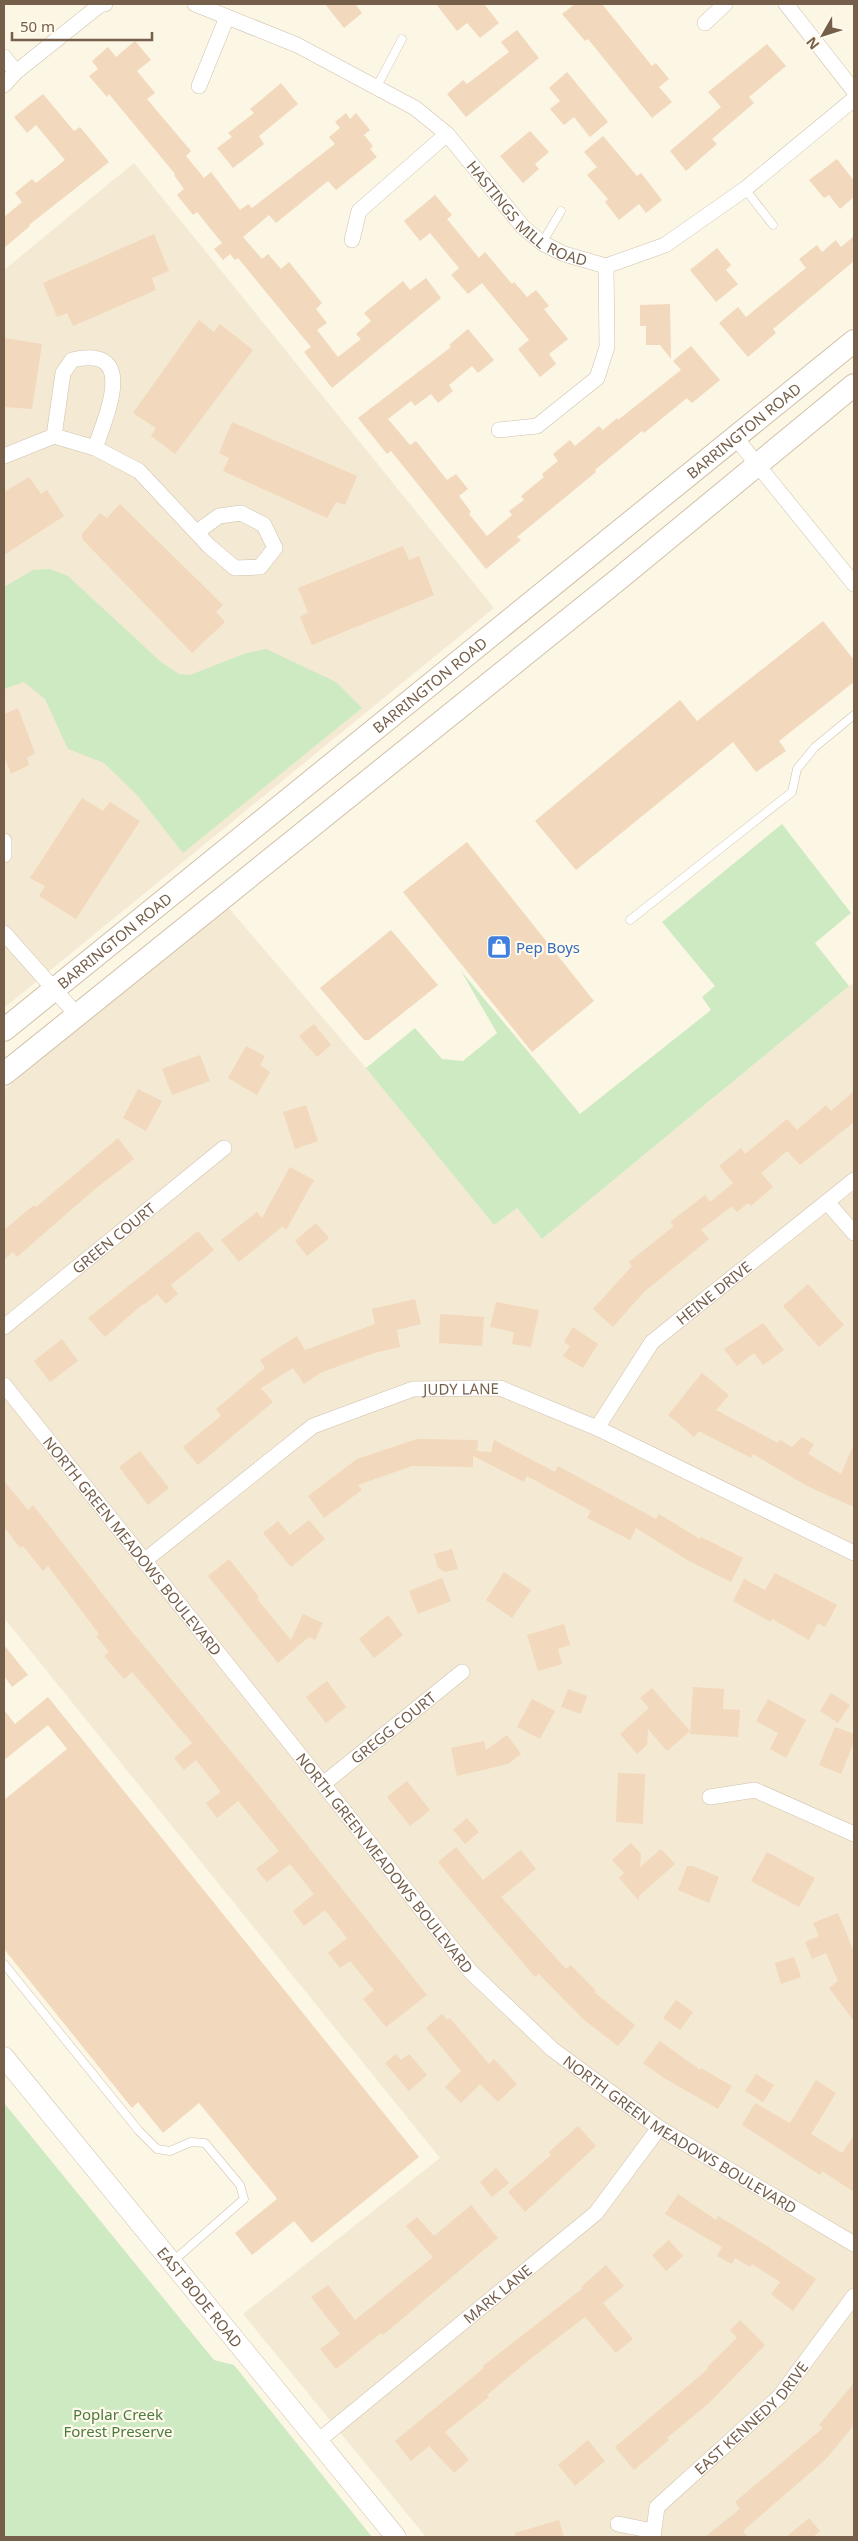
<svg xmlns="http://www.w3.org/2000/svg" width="858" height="2541" viewBox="0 0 858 2541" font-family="'Noto Sans',sans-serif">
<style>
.residential{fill:#f4e9d3}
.green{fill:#ceeac3}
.building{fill:#f2d8bc}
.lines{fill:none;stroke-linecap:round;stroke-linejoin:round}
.service-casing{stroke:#d0c1ae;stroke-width:9}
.minor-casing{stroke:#d0c1ae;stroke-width:16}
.tertiary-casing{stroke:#d0c1ae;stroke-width:21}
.secondary-casing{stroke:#d1c0a8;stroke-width:24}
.service{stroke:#fff;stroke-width:8}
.minor{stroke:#fff;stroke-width:15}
.tertiary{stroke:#fff;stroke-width:20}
.secondary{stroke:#fff;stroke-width:22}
.labels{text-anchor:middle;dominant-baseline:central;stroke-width:4.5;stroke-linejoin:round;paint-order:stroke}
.street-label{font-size:15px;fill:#755f4a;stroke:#fffaeb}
.shop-label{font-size:15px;fill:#366cbe;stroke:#fffaeb;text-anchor:start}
.park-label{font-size:15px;fill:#4c7b42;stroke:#fffaeb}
</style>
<rect width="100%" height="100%" fill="#fcf6e4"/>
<path class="residential" d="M134,163l360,445 -490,400v-738z
M226,905l140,163 128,157 23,-17 25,31 312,-257v1555h-428l-183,-223 197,-156 -436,-540v-528z"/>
<path class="green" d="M50,569l18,7 93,86 18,12 11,1 56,-22 20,-4 70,33 26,26 -179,145 -45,-57 -34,-33 -36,-14 -23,-50 -21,-17 -20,7v-102l29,-17z
M782,824l69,89 -36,30 34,43 -307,253 -25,-31 -23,17 -128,-157 49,-40 27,31 21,2 34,-28 -36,-62 119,143 131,-104 -9,-13 13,-11 -53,-64z
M4,2103l210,257 20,5 138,172h-368z"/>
<path class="building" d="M325,4h30l7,9 -18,15z
M436,4h48l15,19 -19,15 -13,-15 -10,8z
M575,4h27l50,62 4,-3 13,16 -10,8 13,15 -20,16 -64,-79 -3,2 -23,-27z
M517,30l22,28 -73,59 -19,-23 16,-14 4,4 42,-32 -8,-10z
M135,41l16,19 -14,11 18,22 -8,6 44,52 -5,5 18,22 7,-6 29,38 8,-6 4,4 83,-64 -6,-7 11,-9 -5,-6 11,-9 4,6 6,-6 14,17 -6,5 9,11 -3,3 7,8 -41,33 -8,-9 -52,42 -7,-8 -26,22 19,22 6,-5 13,15 8,-7 13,16 20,25 -6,6 11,14 -10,7 21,27 23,-18 -5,-5 15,-13 -7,-8 39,-32 7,9 16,-12 15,20 -109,90 -28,-36 7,-5 -73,-89 -3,2 -5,-6 -7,6 -9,-11 8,-6 -25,-31 -4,3 -16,-20 7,-6 -10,-14 1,-1 -66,-80 -2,3 -18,-21 9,-7 -6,-8 16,-14 8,10z
M767,44l19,22 -37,31 5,6 -42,36 5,5 -31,27 -16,-20 51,-44 -13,-15z
M567,72l41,50 -18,15 -16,-20 -10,8 -14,-16 10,-8 -11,-13z
M281,83l17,21 -39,32 5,8 -31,24 -16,-20 15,-11 -4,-4 26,-20 -4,-4z
M43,94l31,37 6,-4 29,35 -80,63 1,1 -26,22v-31l18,-15 -7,-9 17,-14 4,4 29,-23 -29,-35 -9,8 -13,-16z
M530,131l19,21 -14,12 4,5 -16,14 -23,-27z
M603,136l34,40 4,-3 21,27 -16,13 -7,-9 -20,16 -14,-18 3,-3 -21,-24 10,-8 -13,-15z
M837,159l17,22v16l-14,12 -11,-14 -5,3 -15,-18z
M435,195l17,20 -5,4 32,39 6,-6 27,32 2,-2 13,15 9,-7 13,16 -5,3 24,30 -19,15 7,10 -16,13 -22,-28 11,-9 -47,-57 -14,11 -17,-19 8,-7 -29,-35 -10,8 -16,-20z
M154,234l15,37 -17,7 4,12 -83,36 -6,-13 -10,4 -14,-34z
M854,236v25l-81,68 3,4 -28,24 -29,-34 19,-16 8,10 60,-49 -7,-9 18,-14 5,7 14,-12 5,7z
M717,248l14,17 -5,5 12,14 -22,18 -26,-32z
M670,304l1,55 -11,-14h-14v-19h-6v-21z
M199,320l15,12 6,-8 33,26 -78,104 -24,-18 5,-8 -23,-15z
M468,329l26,31 -16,13 -6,-7 -23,19 4,6 -15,12 -7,-9 -16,12 -4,-5 -23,18 22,26 6,-4 31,39 9,-6 12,15 -9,7 12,16 -2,2 18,22 25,-21 -3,-4 15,-11 -3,-4 23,-19 -2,-3 16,-13 -5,-7 17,-14 5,6 24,-20 4,4 14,-12 1,2 63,-50 -8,-9 18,-15 29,34 -28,23 -5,-5 -43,35 -2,-2 -47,39 1,2 -79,65 4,3 -35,29 -95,-118 -4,3 -29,-36 93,-71 -2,-2z
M4,338l38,6 -10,65 -28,-2z
M232,422l125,54 -12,29 -9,-3 -9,16 -104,-47 6,-13 -10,-5z
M29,477l12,17 6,-4 17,26 -60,39v-63z
M120,504l103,101 -7,7 9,10 -33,31 -110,-114v-5l18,-21 7,5z
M403,546l6,14 10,-4 15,39 -122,50 -12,-28 8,-5 -10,-24z
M823,621l31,39v22l-75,59 7,10 -30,21 -23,-30 -157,128 -41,-49 145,-121 17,21z
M18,708l17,45 -8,5 2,7 -18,9 -7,-18v-42z
M82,798l21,13 7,-9 30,19 -64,98 -37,-23 6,-10 -15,-8z
M467,842l127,159 -62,51 -129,-160z
M391,930l47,55 -69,55h-5l-44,-52z
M314,1024l17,21 -14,12 -18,-21z
M246,1046l19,10 -5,9 10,7 -13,23 -29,-17z
M200,1055l10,26 -38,14 -10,-26z
M138,1089l24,12 -16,30 -23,-13z
M854,1091v31l-54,43 -13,-14 -26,22 12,14 -22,19 -3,-3 -11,9 -5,-6 -31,24 8,9 -65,53 -31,35 -20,-18 39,-43 -3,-4 45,-36 -4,-4 35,-27 5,7 23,-19 -14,-17 22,-18 4,6 42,-35 10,11 29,-25 5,6z
M306,1105l12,36 -23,8 -12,-37z
M118,1138l16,21 -39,30 -78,68 -4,-5 -9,8v-30l30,-25 2,2z
M290,1167l24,13 -28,50 -3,-4 -44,36 -18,-22 36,-28 5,6z
M316,1223l13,15 -22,18 -12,-15z
M198,1231l16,19 -43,35 7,9 -12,10 -9,-10 -13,11 -1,-1 -38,33 -17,-19z
M808,1284l36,41 -25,22 -36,-41z
M415,1299l6,25 -24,6 3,17 -26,6 -54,20 -16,11 -11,-16 -32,20 12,14 -75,63 -15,-18 38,-31 -5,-7 49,-41 -5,-8 37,-24 8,14 70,-26 -3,-15z
M496,1302l43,8 -8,37 -19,-3 2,-12 -24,-5z
M440,1314l44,3 -2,29 -43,-3z
M763,1323l21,27 -21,15 -9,-12 -17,13 -13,-17z
M573,1327l25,17 -15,24 -20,-12 7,-10 -6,-4z
M62,1339l16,22 -28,21 -16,-21z
M702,1373l27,22 -13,15 62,33 2,-3 12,7 10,-10 12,7 -6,10 33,20 13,-30v63l-47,-21 -54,-32 -2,4 -52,-27 -5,6 -26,-22z
M417,1439l61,1 -1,11 14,1 3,-12 61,32 3,-6 98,53 3,-5 41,25 1,-2 42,21 -12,24 -42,-21 -53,-33 -6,12 -43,-22 4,-7 -64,-35 -3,6 -51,-26v11l-61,-1 -54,19 4,5 -38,28 -16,-22 49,-37z
M140,1451l29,37 -21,17 -29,-38z
M4,1481l24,29 5,-5 100,128 117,141 177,221 -41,32 -23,-28 11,-9 -24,-29 -10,7 -12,-15 19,-15 -22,-28 -21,16 -11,-15 21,-17 -24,-30 -23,18 -11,-13 23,-18 -41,-50 -21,17 -11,-15 15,-11 -25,-32 -12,10 -10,-12 18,-15 -60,-71 -8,7 -20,-23 5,-4 -13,-16 3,-2 -51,-68 -5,5 -20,-25 -3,2 -16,-21z
M309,1520l16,19 -34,28 -28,-34 15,-12 12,14z
M452,1549l6,20 -13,3 -7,-4 -4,-14z
M229,1559l30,38 -2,2 34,41 12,-26 20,9 -8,17 -6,-3 -31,26 -70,-87z
M504,1572l27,18 -19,28 -26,-18z
M775,1573l62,32 -12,22 -7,-4 -9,17 -37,-21 -1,3 -38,-21 11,-22 21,11z
M442,1578l9,23 -33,13 -9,-23z
M388,1615l15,20 -29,23 -15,-19z
M564,1624l6,21 -12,4 4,15 -24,7 -11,-36z
M4,1645l24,30 -16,12 -8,-11z
M327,1681l19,26 -20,16 -20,-26z
M693,1687l31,2 -1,20 17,1 -2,27 -48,-3z
M652,1688l38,43 -23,20 -19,-22 -1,16 -10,9 -17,-20 29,-26 -9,-10z
M568,1689l19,7 -6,18 -20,-7z
M831,1693l19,12 -12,18 -18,-12z
M48,1697l371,460 -107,86 -18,-22 -42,34 -17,-22 42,-34 -2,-3 -76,-93 -36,30 -25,-31 -6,6 -128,-159v-149l63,-51 -19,-24 -44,35v-50l11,14z
M532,1699l23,12 -15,28 -23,-12z
M768,1699l38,21 -20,38 -16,-9 8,-16 -22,-12z
M835,1727l19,7v8l-13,32 -22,-9z
M507,1735l14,19 -13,10 -51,12 -6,-28 33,-7 2,9z
M618,1773l27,1 -2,50 -27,-2z
M407,1781l23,29 -20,16 -23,-29z
M467,1818l12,14 -14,12 -12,-14z
M631,1843l10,11 -1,13 21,-18 14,15 -36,32v5l-20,-23 5,-5 -12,-13z
M456,1847l27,33 38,-30 15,19 -35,28 65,72 5,-4 25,26 -2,1 41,33 -17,21 -35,-27 -44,-45 -4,3 -70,-82 -27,-33z
M767,1852l48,26 -16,29 -48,-26z
M687,1866h6l26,11 -10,26 -31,-13z
M838,1913l16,39v69l-25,-33 9,-7 -12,-28 -14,6 -7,-17 14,-6 -6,-13z
M794,1957l7,20 -20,7 -6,-21z
M676,2000l17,12 -13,18 -17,-12z
M442,2014l5,6 3,-2 39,46 5,-5 23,25 -19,18 -18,-18 -19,19 -16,-16 16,-16 -35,-43z
M660,2041l40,29 1,-2 31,18 -14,23 -54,-31 -21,-15z
M396,2054l5,6 8,-6 18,21 -18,16 -24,-28z
M756,2074l18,11 -11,17 -18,-11z
M816,2080l20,13 -25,41 31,19 12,-18v57l-32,-21 -2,4 -78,-50 13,-22 35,20z
M578,2126l18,20 -71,66 -17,-20 43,-37 -2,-3z
M496,2168l13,15 -17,14 -12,-15z
M678,2194l38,26 2,-4 46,28 52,35 -23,32 -22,-17 9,-12 -28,-18 -2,3 -15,-9 -3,6 -15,-8 5,-9 -57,-33z
M471,2205l27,33 -115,97 -2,-2 -45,36 -16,-20 20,-15 -29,-37 17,-12 27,35 78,-63 -27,-31 11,-9 17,19z
M669,2240l14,16 -17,15 -14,-16z
M606,2265l18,21 -21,17 30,36 -17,14 -31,-36 -56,43 -42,35 2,2 -44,35 24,28 -15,13 -25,-27 -18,15 -16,-20 89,-73 -1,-2 100,-78 -2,-1z
M740,2320l25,25 -56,58 -42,35 2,2 -35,30 -19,-23 93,-78 -1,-2 30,-29 -7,-8z
M854,2383v42l-28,34 -83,72 5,6h-43l35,-28 -5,-7 88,-74 -4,-3z
M588,2440l17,21 -30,25 -17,-21z
M809,2518l11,13 -7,6h-27z
M559,2520l5,17h-48l-1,-4z"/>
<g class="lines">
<defs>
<path id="service" d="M377,86l25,-47
M745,189l28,36
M542,243l19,-32
M630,920l162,-128 5,-23 18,-22 39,-32
M4,1964l135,167 18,18 13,2 21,-9 14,1 35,42 4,14 -72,63"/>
<g id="minor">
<path id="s1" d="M195,4l102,41 118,63 32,26 76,93 19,16 22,11 42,12 59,-21 80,-56 109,-90"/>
<path d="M786,4l68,87"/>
<path d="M705,23l20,-19"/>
<path d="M4,57l12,15"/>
<path d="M4,85l12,-13 84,-67 5,-1"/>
<path d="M199,86l28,-69"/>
<path d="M352,240l7,-29 88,-77"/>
<path d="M499,430l38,-4 60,-48 10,-31 -1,-81"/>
<path d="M54,436l9,-63 9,-13c67,-16 34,56 23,88"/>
<path d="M735,437l119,147"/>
<path d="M4,456l50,-20 41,12 44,23 70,75 26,22 25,-1 15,-19 -11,-23 -23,-12 -22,3 -22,16"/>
<path d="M4,841v14"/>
<path d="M4,933l72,81"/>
<path d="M827,1202l27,31"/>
<path id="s2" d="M4,1327l220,-179"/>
<path id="s3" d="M4,1385l319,399 147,187 82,78 107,79 195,116"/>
<path id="s4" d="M597,1428l55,-86 202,-162"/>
<path id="s5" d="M144,1561l169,-135 100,-37 87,-1 97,40 257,125"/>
<path id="s6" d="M323,1784l139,-112"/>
<path d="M710,1797l45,-7 99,44"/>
<path id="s7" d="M318,2441l278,-228 63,-85"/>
<path d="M618,2524l35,7"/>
<path id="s8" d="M653,2537l4,-30 123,-111 74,-100"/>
</g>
<g id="tertiary">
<path id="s9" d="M4,2057l392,480"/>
</g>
<g id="secondary">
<path id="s10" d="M4,1030l850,-689"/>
<path d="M4,1074l616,-496 234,-193"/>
</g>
</defs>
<use href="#service" class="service-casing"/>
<use href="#minor" class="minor-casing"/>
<use href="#tertiary" class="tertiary-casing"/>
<use href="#secondary" class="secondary-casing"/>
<use href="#service" class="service"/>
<use href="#minor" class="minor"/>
<use href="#tertiary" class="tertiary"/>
<use href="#secondary" class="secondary"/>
</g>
<defs>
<symbol id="shop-square" viewBox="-11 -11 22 22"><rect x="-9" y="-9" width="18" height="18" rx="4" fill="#3f7fe0" stroke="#fffaeb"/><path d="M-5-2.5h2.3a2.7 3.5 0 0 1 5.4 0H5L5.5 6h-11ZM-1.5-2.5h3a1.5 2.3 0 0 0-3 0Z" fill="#fff"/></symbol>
</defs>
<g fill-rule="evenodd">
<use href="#shop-square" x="485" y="933" width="28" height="28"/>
</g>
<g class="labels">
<g class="street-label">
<text stroke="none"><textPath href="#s1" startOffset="400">HASTINGS MILL ROAD</textPath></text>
<text stroke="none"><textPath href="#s10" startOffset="952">BARRINGTON ROAD</textPath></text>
<text stroke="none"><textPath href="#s10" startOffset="548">BARRINGTON ROAD</textPath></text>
<text stroke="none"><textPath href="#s10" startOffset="142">BARRINGTON ROAD</textPath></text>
<text stroke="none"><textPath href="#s2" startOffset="141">GREEN COURT</textPath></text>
<text stroke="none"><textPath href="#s4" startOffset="181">HEINE DRIVE</textPath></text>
<text stroke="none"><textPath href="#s5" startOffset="371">JUDY LANE</textPath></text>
<text stroke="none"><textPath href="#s3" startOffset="206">NORTH GREEN MEADOWS BOULEVARD</textPath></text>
<text stroke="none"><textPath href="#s6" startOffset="90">GREGG COURT</textPath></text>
<text stroke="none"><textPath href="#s3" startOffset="611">NORTH GREEN MEADOWS BOULEVARD</textPath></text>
<text stroke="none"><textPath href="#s3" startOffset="1016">NORTH GREEN MEADOWS BOULEVARD</textPath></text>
<text stroke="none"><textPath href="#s7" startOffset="232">MARK LANE</textPath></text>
<text stroke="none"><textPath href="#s9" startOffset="310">EAST BODE ROAD</textPath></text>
<text stroke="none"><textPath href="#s8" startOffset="160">EAST KENNEDY DRIVE</textPath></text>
</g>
<g class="shop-label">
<text x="516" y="947">Pep Boys</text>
</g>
<g class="park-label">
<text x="118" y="2414">Poplar Creek<tspan x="118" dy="17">Forest Preserve</tspan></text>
</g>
</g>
<rect width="858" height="2541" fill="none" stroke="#755f4a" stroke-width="10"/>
<g transform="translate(823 35) rotate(231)" stroke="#fffaeb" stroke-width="4" paint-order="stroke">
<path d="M0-4L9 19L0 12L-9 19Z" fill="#755f4a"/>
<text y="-8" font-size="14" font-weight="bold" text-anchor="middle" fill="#755f4a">N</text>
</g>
<path d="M12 32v8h140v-8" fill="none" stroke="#755f4a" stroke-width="2.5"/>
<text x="20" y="32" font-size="15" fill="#755f4a" stroke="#fffaeb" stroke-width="4" paint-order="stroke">50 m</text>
</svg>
